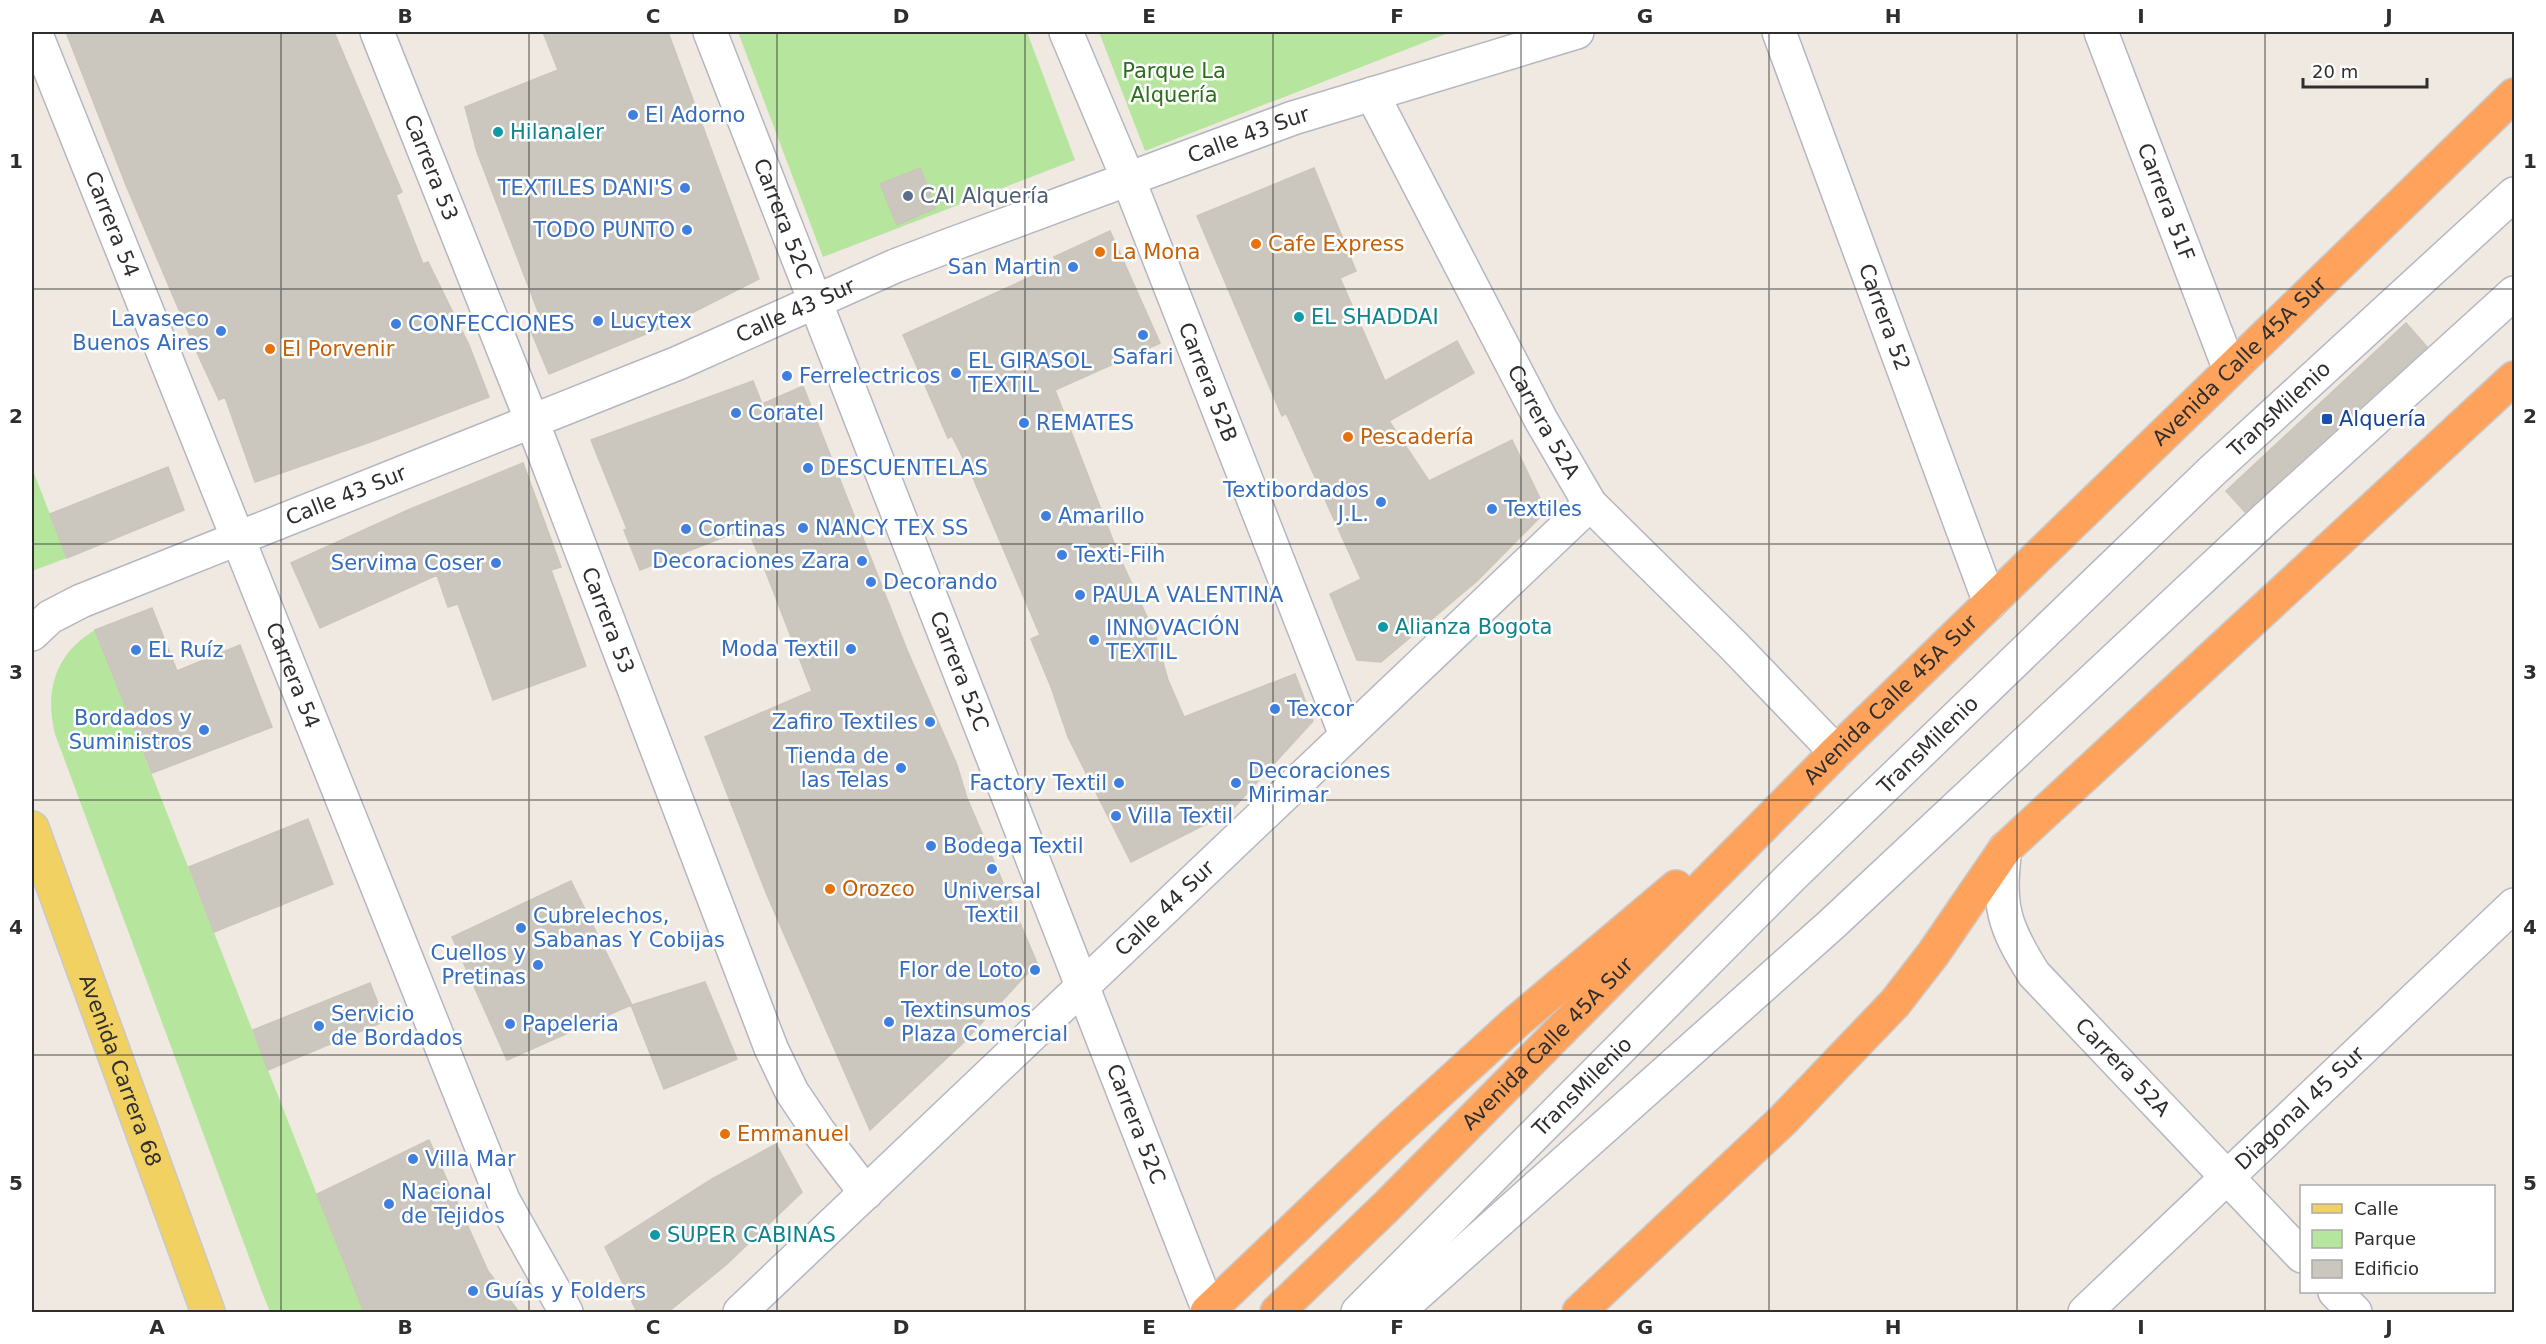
<svg xmlns="http://www.w3.org/2000/svg" width="2546" height="1344" viewBox="0 0 2546 1344" font-family="'DejaVu Sans',sans-serif">
<style>
.green{fill:#b6e59e}
.building{fill:#cbc7bf;stroke:#cbc5ba;stroke-width:1.5}
.lines{fill:none;stroke-linecap:round;stroke-linejoin:round}
.minor-casing{stroke:#b4b7c1;stroke-width:36}
.major-casing{stroke:#c9c9c9;stroke-width:36}
.highway-casing{stroke:#c9c9c9;stroke-width:36}
.minor{stroke:#fff;stroke-width:33}
.major{stroke:#f2d163;stroke-width:33}
.highway{stroke:#ffa35c;stroke-width:33}
.grid{fill:none;stroke:#2e2e2e;stroke-width:1.5;stroke-opacity:0.55}
.shop-dot{fill:#3f7fe0;stroke:#fff;stroke-width:2}
.culture-dot{fill:#0f9aa8;stroke:#fff;stroke-width:2}
.service-dot{fill:#5c6f8a;stroke:#fff;stroke-width:2}
.food-dot{fill:#e8710a;stroke:#fff;stroke-width:2}
.transit-dot{fill:#1a4fb4;stroke:#fff;stroke-width:2}
.labels{text-anchor:middle;dominant-baseline:central;stroke-width:5;stroke-linejoin:round;paint-order:stroke}
.park-label{font-size:21px;fill:#2c6e1b;stroke:#fff}
.shop-label{font-size:21px;fill:#366cbe;stroke:#fff;text-anchor:start}
.culture-label{font-size:21px;fill:#0d838f;stroke:#fff;text-anchor:start}
.street-label{font-size:21px;fill:#2e2e2e;stroke:#fff}
.service-label{font-size:21px;fill:#4e5e75;stroke:#fff;text-anchor:start}
.food-label{font-size:21px;fill:#c56008;stroke:#fff;text-anchor:start}
.transit-label{font-size:21px;fill:#164399;stroke:#fff;text-anchor:start}
.neatline{fill:none;stroke:#2e2e2e;stroke-width:2}
.grid-label{font-size:20px;text-anchor:middle;font-weight:bold;fill:#2e2e2e}
</style>
<rect width="100%" height="100%" fill="#efe9e1"/>
<path class="green" d="M738,32h289l48,128 -252,97z
M1099,32h352l-306,119z
M32,468l35,90 -35,13z
M95,630l252,641 23,41h-100l-8,-20 -207,-558c-11,-44 1,-81 40,-104z"/>
<path class="building" d="M66,32h268l68,160 -6,3 27,69 5,-2 41,83 20,52 -116,44 -118,41 -30,-85 -6,3 -20,-43 -73,-172z
M543,32h125l91,247 -89,45 -121,50 -18,-43v-14l8,-3 -62,-162 -12,-45 93,-37z
M920,168l16,40 -39,17 -17,-41z
M1314,168l42,103 -16,7 45,103 72,-40 17,32 -85,48 40,60 83,-41 34,71 -69,70 -96,81 -24,-2 -27,-66 31,-15 -75,-166 -4,3 -85,-200z
M1110,231l50,112 -105,47 64,166 36,78 13,46 16,37 111,-43 18,47 -83,91 -99,50 -63,-125 -17,-50 -20,-48 9,-4 -66,-155 -22,-44 -4,2 -45,-103 154,-70 -3,-8z
M2406,323l21,24 -182,165 -19,-21z
M753,381l9,23 41,-18 104,264 50,115 10,33 70,165 -73,79 -94,88 -103,-235 -62,-158 107,-46 -48,-124 -17,-39 -107,42 -16,-40 3,-1 -36,-89z
M523,463l38,104 -10,3 35,96 -93,34 -35,-96 -10,3 -11,-32 -117,53 -29,-65 117,-53z
M168,467l16,43 -117,48 -17,-44z
M152,608l25,63 63,-26 32,82 -120,46 -57,-143z
M308,819l25,65 -119,48 -25,-65z
M571,881l61,124 73,-23 32,77 -73,30 -33,-84 -124,55 -55,-123z
M370,983l15,38 -117,49 -15,-40z
M429,1140l59,131 31,41h-155l-47,-118z
M776,1144l26,48 -75,72 -59,48h-31l-32,-65 107,-68z"/>
<g class="lines">
<defs>
<g id="minor">
<path id="s1" d="M35,32l468,1168 63,112"/>
<path id="s2" d="M377,32l155,389 239,627 21,44 27,40 47,61"/>
<path id="s3" d="M710,32l499,1279"/>
<path id="s4" d="M1066,32l63,149 217,554"/>
<path id="s5" d="M1779,32l211,571"/>
<path id="s6" d="M2101,32l129,338"/>
<path id="s7" d="M1372,94l169,326 49,84 143,141 103,107"/>
<path id="s8" d="M32,634l18,-17 31,-16 597,-238 217,-97 55,-21 343,-127 284,-86"/>
<path id="s9" d="M2005,849c-8,56 -1,78 29,125l268,282"/>
<path d="M2335,1292l20,20"/>
<path id="s10" d="M740,1312l850,-808"/>
<path id="s11" d="M1358,1312l433,-435 421,-406 302,-277"/>
<path d="M1397,1312l435,-388 433,-405 249,-226"/>
<path id="s12" d="M2085,1312l429,-407"/>
</g>
<g id="major">
<path id="s13" d="M32,828l176,484"/>
</g>
<g id="highway">
<path d="M1207,1312l186,-178 123,-112 160,-135"/>
<path id="s14" d="M1277,1312l110,-106 449,-454 678,-657"/>
<path d="M1579,1312l203,-191 113,-118 38,-49 72,-105 509,-471"/>
</g>
</defs>
<use href="#minor" class="minor-casing"/>
<use href="#major" class="major-casing"/>
<use href="#highway" class="highway-casing"/>
<use href="#minor" class="minor"/>
<use href="#major" class="major"/>
<use href="#highway" class="highway"/>
</g>
<path class="grid" d="M281,32v1280M529,32v1280M777,32v1280M1025,32v1280M1273,32v1280M1521,32v1280M1769,32v1280M2017,32v1280M2265,32v1280M32,289h2482M32,544h2482M32,800h2482M32,1055h2482"/>
<g class="shop-dot">
<circle cx="633" cy="115" r="6"/>
<circle cx="685" cy="188" r="6"/>
<circle cx="687" cy="230" r="6"/>
<circle cx="1073" cy="267" r="6"/>
<circle cx="598" cy="321" r="6"/>
<circle cx="396" cy="324" r="6"/>
<circle cx="221" cy="331" r="6"/>
<circle cx="1143" cy="335" r="6"/>
<circle cx="956" cy="373" r="6"/>
<circle cx="787" cy="376" r="6"/>
<circle cx="736" cy="413" r="6"/>
<circle cx="1024" cy="423" r="6"/>
<circle cx="808" cy="468" r="6"/>
<circle cx="1381" cy="502" r="6"/>
<circle cx="1492" cy="509" r="6"/>
<circle cx="1046" cy="516" r="6"/>
<circle cx="803" cy="528" r="6"/>
<circle cx="686" cy="529" r="6"/>
<circle cx="1062" cy="555" r="6"/>
<circle cx="862" cy="561" r="6"/>
<circle cx="496" cy="563" r="6"/>
<circle cx="871" cy="582" r="6"/>
<circle cx="1080" cy="595" r="6"/>
<circle cx="1094" cy="640" r="6"/>
<circle cx="851" cy="649" r="6"/>
<circle cx="136" cy="650" r="6"/>
<circle cx="1275" cy="709" r="6"/>
<circle cx="930" cy="722" r="6"/>
<circle cx="204" cy="730" r="6"/>
<circle cx="901" cy="768" r="6"/>
<circle cx="1119" cy="783" r="6"/>
<circle cx="1236" cy="783" r="6"/>
<circle cx="1116" cy="816" r="6"/>
<circle cx="931" cy="846" r="6"/>
<circle cx="992" cy="869" r="6"/>
<circle cx="521" cy="928" r="6"/>
<circle cx="538" cy="965" r="6"/>
<circle cx="1035" cy="970" r="6"/>
<circle cx="889" cy="1022" r="6"/>
<circle cx="510" cy="1024" r="6"/>
<circle cx="319" cy="1026" r="6"/>
<circle cx="413" cy="1159" r="6"/>
<circle cx="389" cy="1204" r="6"/>
<circle cx="473" cy="1291" r="6"/>
</g>
<g class="culture-dot">
<circle cx="498" cy="132" r="6"/>
<circle cx="1299" cy="317" r="6"/>
<circle cx="1383" cy="627" r="6"/>
<circle cx="655" cy="1235" r="6"/>
</g>
<circle class="service-dot" cx="908" cy="196" r="6"/>
<g class="food-dot">
<circle cx="1256" cy="244" r="6"/>
<circle cx="1100" cy="252" r="6"/>
<circle cx="270" cy="349" r="6"/>
<circle cx="1348" cy="437" r="6"/>
<circle cx="830" cy="889" r="6"/>
<circle cx="725" cy="1134" r="6"/>
</g>
<rect class="transit-dot" x="2321" y="413" width="12" height="12" rx="3"/>
<g class="labels">
<g class="park-label">
<text x="1174" y="71">Parque La<tspan x="1174" dy="24">Alquería</tspan></text>
</g>
<g class="shop-label">
<text x="645" y="115">El Adorno</text>
<text x="673" y="188" text-anchor="end">TEXTILES DANI'S</text>
<text x="675" y="230" text-anchor="end">TODO PUNTO</text>
<text x="1061" y="267" text-anchor="end">San Martin</text>
<text x="209" y="319" text-anchor="end">Lavaseco<tspan x="209" dy="24">Buenos Aires</tspan></text>
<text x="610" y="321">Lucytex</text>
<text x="408" y="324">CONFECCIONES</text>
<text x="1143" y="357" text-anchor="middle">Safari</text>
<text x="968" y="361">EL GIRASOL<tspan x="968" dy="24">TEXTIL</tspan></text>
<text x="799" y="376">Ferrelectricos</text>
<text x="748" y="413">Coratel</text>
<text x="1036" y="423">REMATES</text>
<text x="820" y="468">DESCUENTELAS</text>
<text x="1369" y="490" text-anchor="end">Textibordados<tspan x="1369" dy="24">J.L.</tspan></text>
<text x="1504" y="509">Textiles</text>
<text x="1058" y="516">Amarillo</text>
<text x="815" y="528">NANCY TEX SS</text>
<text x="698" y="529">Cortinas</text>
<text x="1074" y="555">Texti-Filh</text>
<text x="850" y="561" text-anchor="end">Decoraciones Zara</text>
<text x="484" y="563" text-anchor="end">Servima Coser</text>
<text x="883" y="582">Decorando</text>
<text x="1092" y="595">PAULA VALENTINA</text>
<text x="1106" y="628">INNOVACIÓN<tspan x="1106" dy="24">TEXTIL</tspan></text>
<text x="839" y="649" text-anchor="end">Moda Textil</text>
<text x="148" y="650">EL Ruíz</text>
<text x="1287" y="709">Texcor</text>
<text x="192" y="718" text-anchor="end">Bordados y<tspan x="192" dy="24">Suministros</tspan></text>
<text x="918" y="722" text-anchor="end">Zafiro Textiles</text>
<text x="889" y="756" text-anchor="end">Tienda de<tspan x="889" dy="24">las Telas</tspan></text>
<text x="1248" y="771">Decoraciones<tspan x="1248" dy="24">Mirimar</tspan></text>
<text x="1107" y="783" text-anchor="end">Factory Textil</text>
<text x="1128" y="816">Villa Textil</text>
<text x="943" y="846">Bodega Textil</text>
<text x="992" y="891" text-anchor="middle">Universal<tspan x="992" dy="24">Textil</tspan></text>
<text x="533" y="916">Cubrelechos,<tspan x="533" dy="24">Sabanas Y Cobijas</tspan></text>
<text x="526" y="953" text-anchor="end">Cuellos y<tspan x="526" dy="24">Pretinas</tspan></text>
<text x="1023" y="970" text-anchor="end">Flor de Loto</text>
<text x="901" y="1010">Textinsumos<tspan x="901" dy="24">Plaza Comercial</tspan></text>
<text x="331" y="1014">Servicio<tspan x="331" dy="24">de Bordados</tspan></text>
<text x="522" y="1024">Papeleria</text>
<text x="425" y="1159">Villa Mar</text>
<text x="401" y="1192">Nacional<tspan x="401" dy="24">de Tejidos</tspan></text>
<text x="485" y="1291">Guías y Folders</text>
</g>
<g class="culture-label">
<text x="510" y="132">Hilanaler</text>
<text x="1311" y="317">EL SHADDAI</text>
<text x="1395" y="627">Alianza Bogota</text>
<text x="667" y="1235">SUPER CABINAS</text>
</g>
<g class="street-label">
<text stroke="none"><textPath href="#s8" startOffset="1317">Calle 43 Sur</textPath></text>
<text stroke="none"><textPath href="#s2" startOffset="146">Carrera 53</textPath></text>
<text stroke="none"><textPath href="#s6" startOffset="182">Carrera 51F</textPath></text>
<text stroke="none"><textPath href="#s3" startOffset="200">Carrera 52C</textPath></text>
<text stroke="none"><textPath href="#s1" startOffset="207">Carrera 54</textPath></text>
<text stroke="none"><textPath href="#s8" startOffset="831">Calle 43 Sur</textPath></text>
<text stroke="none"><textPath href="#s5" startOffset="304">Carrera 52</textPath></text>
<text stroke="none"><textPath href="#s14" startOffset="1353">Avenida Calle 45A Sur</textPath></text>
<text stroke="none"><textPath href="#s4" startOffset="378">Carrera 52B</textPath></text>
<text stroke="none"><textPath href="#s11" startOffset="1290">TransMilenio</textPath></text>
<text stroke="none"><textPath href="#s7" startOffset="370">Carrera 52A</textPath></text>
<text stroke="none"><textPath href="#s8" startOffset="345">Calle 43 Sur</textPath></text>
<text stroke="none"><textPath href="#s2" startOffset="632">Carrera 53</textPath></text>
<text stroke="none"><textPath href="#s3" startOffset="686">Carrera 52C</textPath></text>
<text stroke="none"><textPath href="#s1" startOffset="693">Carrera 54</textPath></text>
<text stroke="none"><textPath href="#s14" startOffset="867">Avenida Calle 45A Sur</textPath></text>
<text stroke="none"><textPath href="#s11" startOffset="804">TransMilenio</textPath></text>
<text stroke="none"><textPath href="#s10" startOffset="586">Calle 44 Sur</textPath></text>
<text stroke="none"><textPath href="#s14" startOffset="381">Avenida Calle 45A Sur</textPath></text>
<text stroke="none"><textPath href="#s9" startOffset="261">Carrera 52A</textPath></text>
<text stroke="none"><textPath href="#s13" startOffset="258">Avenida Carrera 68</textPath></text>
<text stroke="none"><textPath href="#s11" startOffset="318">TransMilenio</textPath></text>
<text stroke="none"><textPath href="#s12" startOffset="296">Diagonal 45 Sur</textPath></text>
<text stroke="none"><textPath href="#s3" startOffset="1172">Carrera 52C</textPath></text>
</g>
<g class="service-label">
<text x="920" y="196">CAI Alquería</text>
</g>
<g class="food-label">
<text x="1268" y="244">Cafe Express</text>
<text x="1112" y="252">La Mona</text>
<text x="282" y="349">El Porvenir</text>
<text x="1360" y="437">Pescadería</text>
<text x="842" y="889">Orozco</text>
<text x="737" y="1134">Emmanuel</text>
</g>
<g class="transit-label">
<text x="2339" y="419">Alquería</text>
</g>
</g>
<rect width="2546" height="1344" fill="none" stroke="#ffffff" stroke-width="66"/>
<rect x="2300" y="1185" width="195" height="108" fill="#ffffff" stroke="#ababab" stroke-width="1.5"/>
<rect x="2312" y="1204" width="30" height="9" fill="#f2d163" stroke="#ababab" stroke-width="1.5"/>
<text x="2354" y="1215" font-size="18" fill="#2e2e2e">Calle</text>
<rect x="2312" y="1230" width="30" height="18" fill="#b6e59e" stroke="#ababab" stroke-width="1.5"/>
<text x="2354" y="1245" font-size="18" fill="#2e2e2e">Parque</text>
<rect x="2312" y="1260" width="30" height="18" fill="#cbc7bf" stroke="#ababab" stroke-width="1.5"/>
<text x="2354" y="1275" font-size="18" fill="#2e2e2e">Edificio</text>
<path d="M2303 78v9h124v-9" fill="none" stroke="#2e2e2e" stroke-width="3"/>
<text x="2312" y="78" font-size="18" fill="#2e2e2e" stroke="#ffffff" stroke-width="4.5" paint-order="stroke">20 m</text>
<rect x="33" y="33" width="2480" height="1278" class="neatline"/>
<g class="grid-label">
<text x="157" y="23">A</text>
<text x="405" y="23">B</text>
<text x="653" y="23">C</text>
<text x="901" y="23">D</text>
<text x="1149" y="23">E</text>
<text x="1397" y="23">F</text>
<text x="1645" y="23">G</text>
<text x="1893" y="23">H</text>
<text x="2141" y="23">I</text>
<text x="2389" y="23">J</text>
<text x="16" y="168">1</text>
<text x="2530" y="168">1</text>
<text x="16" y="423">2</text>
<text x="2530" y="423">2</text>
<text x="16" y="679">3</text>
<text x="2530" y="679">3</text>
<text x="16" y="934">4</text>
<text x="2530" y="934">4</text>
<text x="16" y="1190">5</text>
<text x="2530" y="1190">5</text>
<text x="157" y="1334">A</text>
<text x="405" y="1334">B</text>
<text x="653" y="1334">C</text>
<text x="901" y="1334">D</text>
<text x="1149" y="1334">E</text>
<text x="1397" y="1334">F</text>
<text x="1645" y="1334">G</text>
<text x="1893" y="1334">H</text>
<text x="2141" y="1334">I</text>
<text x="2389" y="1334">J</text>
</g>
</svg>
